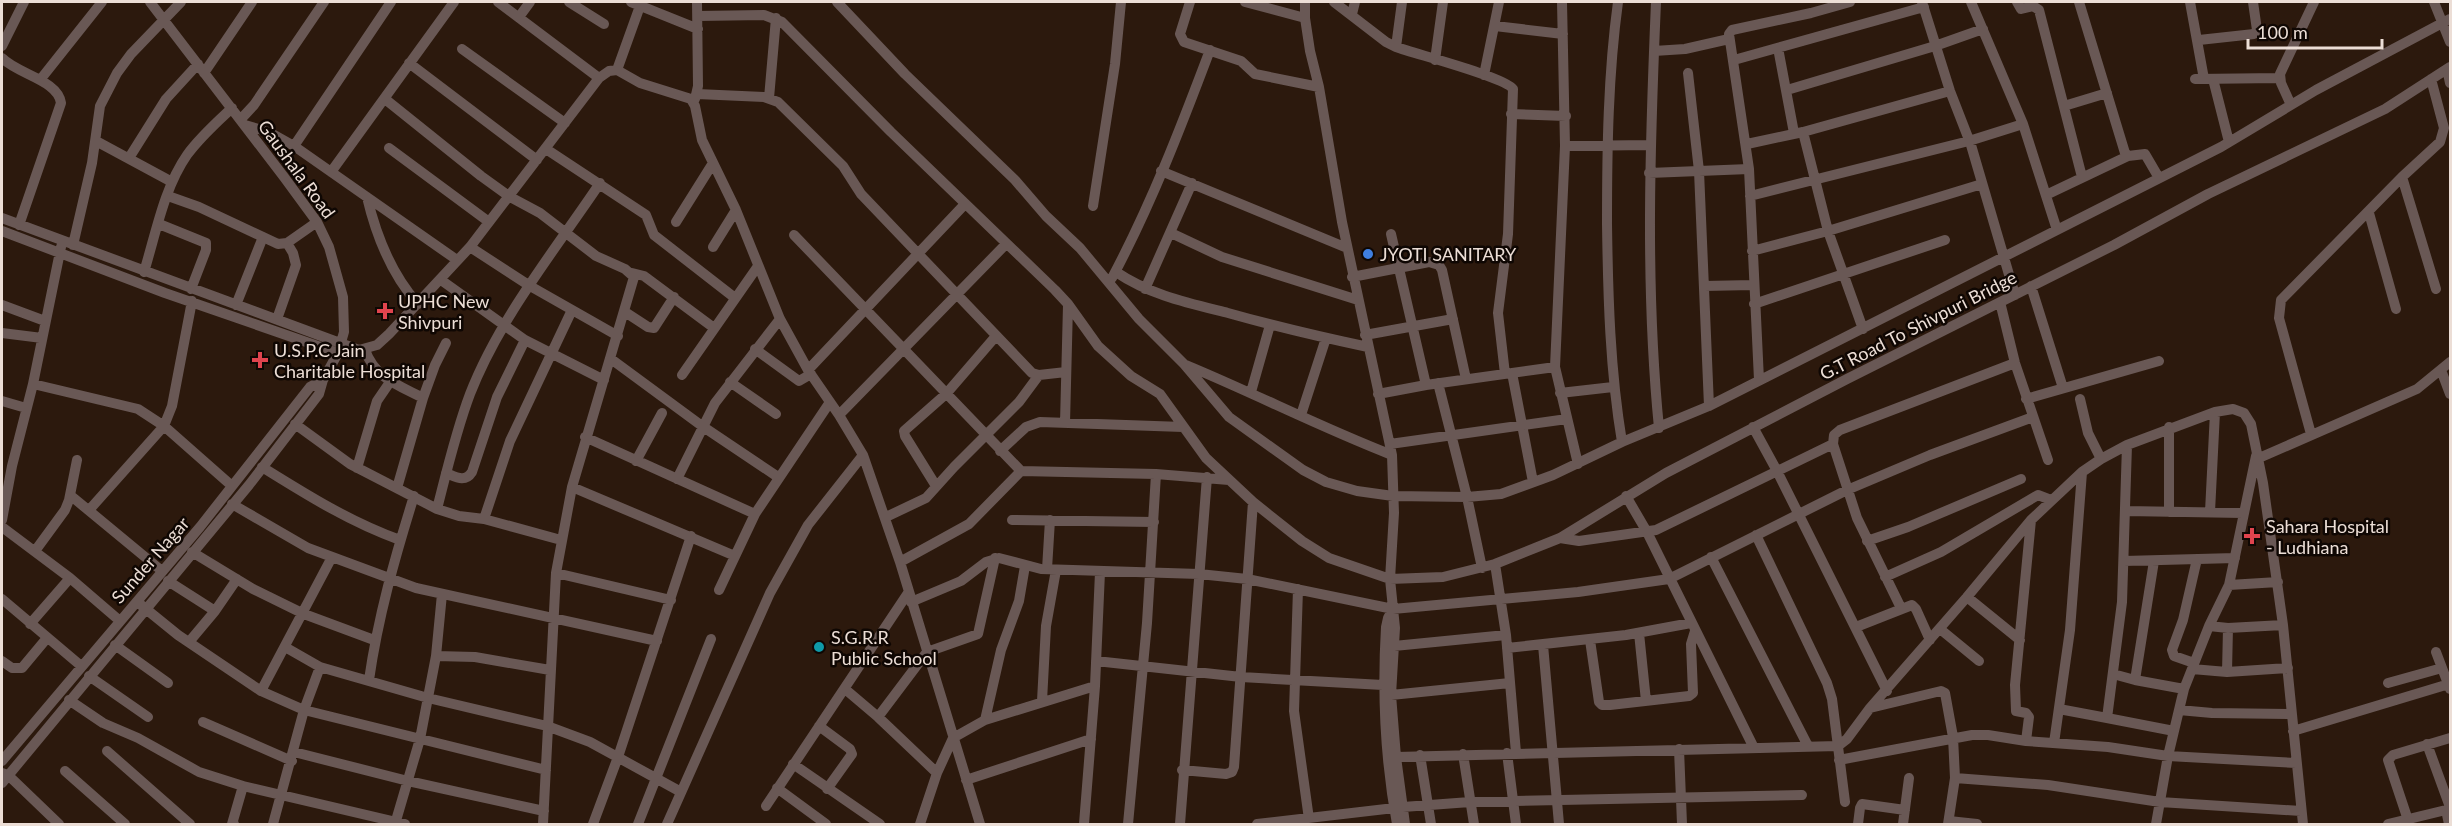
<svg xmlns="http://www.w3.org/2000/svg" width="2452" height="826" viewBox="0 0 2452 826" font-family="Lato,sans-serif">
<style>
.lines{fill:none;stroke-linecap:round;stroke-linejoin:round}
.minor{stroke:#695855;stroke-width:10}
.shop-dot{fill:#3f7fe0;stroke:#0f0703;stroke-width:2}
.health-dot{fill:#e0444e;stroke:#0f0703;stroke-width:2}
.culture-dot{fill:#0f9aa8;stroke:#0f0703;stroke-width:2}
.labels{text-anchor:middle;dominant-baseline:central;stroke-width:5;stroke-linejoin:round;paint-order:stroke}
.street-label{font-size:18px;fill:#ecded6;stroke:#0f0703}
.poi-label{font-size:18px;fill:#ecded6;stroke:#0f0703;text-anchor:start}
</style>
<rect width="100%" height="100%" fill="#2c190d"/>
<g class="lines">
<path class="minor" d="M498,2l101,76
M569,2l35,22
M631,2l67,27
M837,2l68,72 110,106 31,36 34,32 59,71 45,45 45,53 74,53 23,12 31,9 36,5 74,1 34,-3 52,-19 69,-33 87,-36 512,-259 95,-57 134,-71
M1190,2l-10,32 4,8 57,19 14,13 64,13
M1245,2l60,16
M1305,2v16l5,33 9,36 23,135 50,233 2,58 -4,66 5,49 -4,67 5,62 9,67
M1334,2l52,40 10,5c19,7 109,30 117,42l-5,145 -10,79 7,61
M1562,2l3,144 -10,221 23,97
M1618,2c-10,73 -11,148 -11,222 1,73 3,146 15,218
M1656,2c-6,141 -11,284 3,426
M1922,2l28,89 21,54 44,150
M1971,2l52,122 34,106
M2017,2l4,7 12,-3 6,4 43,167
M2079,2l46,151 3,3 17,-2 14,24
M2190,2l14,77
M2434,2l16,40
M1352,14l3,-12
M698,16l66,-1 18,7 109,110 164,158 13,14 30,42 33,30 29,18 46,64 47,44 49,39 27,17 61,21 53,-2 52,-13 65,-26 106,-65 181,-94 267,-134 94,-51 177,-85 65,-42
M519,17l11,-15
M1495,26l68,8
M2199,40l55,-6 3,-4 -4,-28
M2,46l22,-44
M1396,47l6,-45
M1778,48l16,85
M462,49l103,74
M1654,51l31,-2 44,-10
M2,58c15,16 56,22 59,45l-42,122
M1435,60l8,-58
M1734,60l190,-53
M409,63l128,97
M2447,69l3,14
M617,70l23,-64
M204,73l48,-71
M1688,73l11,98 10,235
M1484,75l15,-73
M2195,79l85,-1
M2213,79l16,63
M40,80l62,-78
M1787,90l148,-44 48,-17
M697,94l67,3 14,5 65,64 18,28 171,179 7,2 27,-3
M769,98l7,-80
M385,99l96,77 29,21 30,16 56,43 29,13 9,8 -62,210 -16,86 -13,251
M695,99l3,-13 -1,-84
M2291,105l-10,-22 -1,-9 34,-72
M2064,106l43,-13
M1511,114l55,2
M241,119l13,-14 70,-103
M245,125l24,7 25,14 163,114
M1803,132l25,99 35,98
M96,141l76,41
M1747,144l56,-12 147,-41
M294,146l97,-144
M1565,146l85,-1
M389,148l100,74
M546,149l100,66 8,20 81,63
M129,158l37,-59 32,-35
M1161,171l186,77
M331,172l123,-170
M1649,173l100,-4
M2402,177l34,112
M2046,195l82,-39
M168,196l31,11 79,37 9,-1 30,-21
M1750,196l219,-55 54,-17
M367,197c9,38 25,78 51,107
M1093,206l22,-142 6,-62
M2369,213l27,96
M2,218l357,132 18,-5 12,-11 81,-87 129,-169 10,-7 8,-1 23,13 51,16 4,7 7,34 34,70 44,109 28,51 31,45 24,40 37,107 80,262
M676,222l37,-59
M159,224l47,19v7l-15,39
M2,231l163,62 173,60
M1171,233l51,24 136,43
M1391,234l35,151
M794,235l227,236 135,3 73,6
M73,245l19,-82 8,-57 17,-33 14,-19 50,-52
M470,247l60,39 88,50
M713,247l23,-37
M1752,251l76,-20 154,-47
M144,272c12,-39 20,-84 43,-117 13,-18 29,-32 45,-47
M1116,272c34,23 72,31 112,41 46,13 93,24 140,34
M632,273l12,3 70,52
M1352,277l77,-15 10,3 3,5 24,109
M1112,278c39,-73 69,-151 98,-228
M441,280l84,60 79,40
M1704,286l49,-1
M2031,286l32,102
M1145,289l47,-106
M2000,302l15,61 33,97
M1754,304l191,-64
M2,305l43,16
M236,305l27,-68
M625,312l23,15 6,1 20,-31
M277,319l19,-54 -3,-12 -6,-10
M2,333l40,5
M1365,335l88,-16
M755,349l44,32 12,-7
M365,350c10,28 33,35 58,48l-26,90
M611,359l91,67 76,51
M1186,365c70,29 136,63 206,90
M808,370l157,-166
M2441,370l9,24
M1512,373l21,109
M682,375l76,-109
M1759,380l-10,-211 -20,-135 3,-4 79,-17 39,-11
M730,382l46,32
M1438,383l29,114 15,71
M33,384l105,25 26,17 68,60
M1251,392l19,-67
M1560,393l53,-6
M1378,394l48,-9 129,-18
M423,398l12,-33 11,-22
M2026,399l133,-38
M2080,399l8,34 13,26
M2,401l24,7
M839,415l167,-171
M1301,415l25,-77
M1065,423l3,-118
M295,424l55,40 87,45 22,7 25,3 77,21
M1753,427l23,42 111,222
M2169,427v85
M2311,434l-32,-116 2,-18 121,-123 38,-35 4,-14 -13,-49
M585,437l170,77
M1390,444l177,-25
M2127,445l-5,157 -15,116 67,13
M1000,451l26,-24 14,-5 143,5
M2259,458l158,-69 33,-27
M636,461l26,-48
M262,467c45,28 88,55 138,73
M357,468l20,-67 13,-19
M446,473c10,4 19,10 26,-1l25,-75 28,-57
M677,479l38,-76 65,-84
M936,486l-31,-50 -1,-5 42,-37 50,-58
M572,487l163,69
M70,495l92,76
M1626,496l21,36 107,216
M232,504l76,44 108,40 241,53
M90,509l74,-83 8,-20 20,-105
M437,509c10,-39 19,-78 33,-115 29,-75 85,-144 130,-211
M2126,511l117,2
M2210,512l5,-100
M886,517l40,-19 28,-31 65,-65 20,-27
M484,519l26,-78 62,-131
M2,520l10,-54 21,-82 28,-137
M1012,520l142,2
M2,527l68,51 50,43
M1756,535l71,148 5,16 13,103
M1560,538l19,3 77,-11 177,-86
M1867,541l41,-14 113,-48
M35,551l30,-41 4,-10 8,-40
M192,552l61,37 51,25 70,26
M1711,557l97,189
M2124,561l111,-3
M900,562l69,-38 52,-53
M1495,564l11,71 10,118
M1047,569l3,-49
M556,573l115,27
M1885,577l56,-25 97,-57 13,5
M168,581l47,30
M2229,585l49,-3
M1298,589l-4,122 15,108
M719,590l36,-76 75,-112
M1967,597l53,43
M2,599l78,66
M911,602l50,-21 25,-19 13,-4 42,11 158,5 48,5 146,30 185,-17 91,-13 178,-89 83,-35 103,-38
M141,605l37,30 83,56 43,19 242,60
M1901,608l-44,-90 -24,-74 1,-9 6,-5 175,-67
M1393,609l-5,9 -2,9c-4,67 -1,132 11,197
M30,624l40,-46
M2209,626l19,2 55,-3
M1856,627l56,-22 4,4 14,31
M1940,629l39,32
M1639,633l7,68
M1590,640l9,62 3,3h8l79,-9 4,-3 -2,-49 4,-13
M189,642l26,-31 22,-32
M115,645l53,38
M1543,645l16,179
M1394,646l112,-11
M285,647l35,20 108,31 119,28 43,16 91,50
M1507,648l119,-13 65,-12
M2436,652l14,37
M436,656l39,1 75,13
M2,661l10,7h10l25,-30
M1096,661l145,16 142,8
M2194,663l-20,-7 -2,-6 11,-30 14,-61
M2192,669l35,3 61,-4
M2227,672l1,-44
M2113,674l22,6 49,9
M89,676l59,41
M369,680c9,-63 26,-123 45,-184
M2135,680l19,-119
M2388,683l54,-15
M845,689l33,28 59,56
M261,691l71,-134
M1391,695l119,-12
M69,700l34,23 35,15 61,34 44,14
M1042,701l4,-75 10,-56
M1870,708l71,-17 4,2 8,44 2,41 93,7 112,17 141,9
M2059,709l48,9
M2179,710l33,3 79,1
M878,717l49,-65 51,-18 17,-76
M985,720l16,-70 18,-49 6,-35
M203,722l89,39
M819,726l31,23 2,5 -25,35
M2293,731l156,-47
M2026,741l3,-24 -3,-4 -10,-2 -1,-26 16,-165
M2054,743l16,-113 12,-158
M2427,744l23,63
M1679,749l3,75
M107,751l83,73
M294,752l114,29 136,30
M1507,753l9,71
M1463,754l11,70
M1420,755l11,69
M1396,757l442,-11 9,-7 23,-31 97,-111 64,-77 51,-48 19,-13 26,-14 88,-33 18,-3 11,4 7,11 12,59 20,142 20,199
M1839,760l133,-25h16l38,6 82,6 60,9 128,7
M2,761l198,-234 110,-140 13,-7
M793,764l87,60
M1182,770l44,4 6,-2 2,-5 19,-265
M65,771l60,53
M2,773l6,2 51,49
M966,780l125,-41
M2,783l247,-298 70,-91 4,-14 15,-27 6,-21 -1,-35 -14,-50 -12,-25 -33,-45 -134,-175
M777,788l49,36
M766,806l142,-213
M2446,810l3,14
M2408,820l-20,-60 5,-5 57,-17
M1949,821l28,3
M234,824h-2l11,-38 162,38
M273,824l31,-114 16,-43
M395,824l25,-85 16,-83 6,-62
M593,824l25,-67 73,-221
M638,824l73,-185
M667,824l103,-231 38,-68 55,-70
M920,824l17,-51 16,-35 32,-18 110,-34
M1084,824l11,-138 5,-114
M1128,824l19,-201 9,-149
M1180,824l27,-347
M1257,824l146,-17 67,-5 332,-7
M1858,824l2,-16 2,-4 43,6
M1903,824l6,-46
M1948,824l7,-46
M2156,824l12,-68 16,-67 25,-63 20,-41 27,-129
M2388,824l62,-15"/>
</g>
<circle class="shop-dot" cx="1368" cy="254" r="6"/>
<g class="health-dot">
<path d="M382 302h6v6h6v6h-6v6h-6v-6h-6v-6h6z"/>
<path d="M257 351h6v6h6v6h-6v6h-6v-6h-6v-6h6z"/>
<path d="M2249 527h6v6h6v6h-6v6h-6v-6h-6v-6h6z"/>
</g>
<circle class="culture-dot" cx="819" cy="647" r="6"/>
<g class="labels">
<g class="street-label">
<text transform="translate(297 169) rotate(54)">Gaushala Road</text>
<text transform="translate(1918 325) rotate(-27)">G.T Road To Shivpuri Bridge</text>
<text transform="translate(150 560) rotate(-49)">Sunder Nagar</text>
</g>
<g class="poi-label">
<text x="1380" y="254">JYOTI SANITARY</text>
<text x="398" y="301">UPHC New<tspan x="398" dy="21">Shivpuri</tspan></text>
<text x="274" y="350">U.S.P.C Jain<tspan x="274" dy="21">Charitable Hospital</tspan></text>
<text x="2266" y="526">Sahara Hospital<tspan x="2266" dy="21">- Ludhiana</tspan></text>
<text x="831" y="637">S.G.R.R<tspan x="831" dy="21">Public School</tspan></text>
</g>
</g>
<rect width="2452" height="826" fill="none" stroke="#ecded6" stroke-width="6"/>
<path d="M2248 39v9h134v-9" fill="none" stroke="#ecded6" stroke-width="3"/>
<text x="2257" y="39" font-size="18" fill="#ecded6" stroke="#0f0703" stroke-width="4.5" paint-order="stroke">100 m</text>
</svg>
